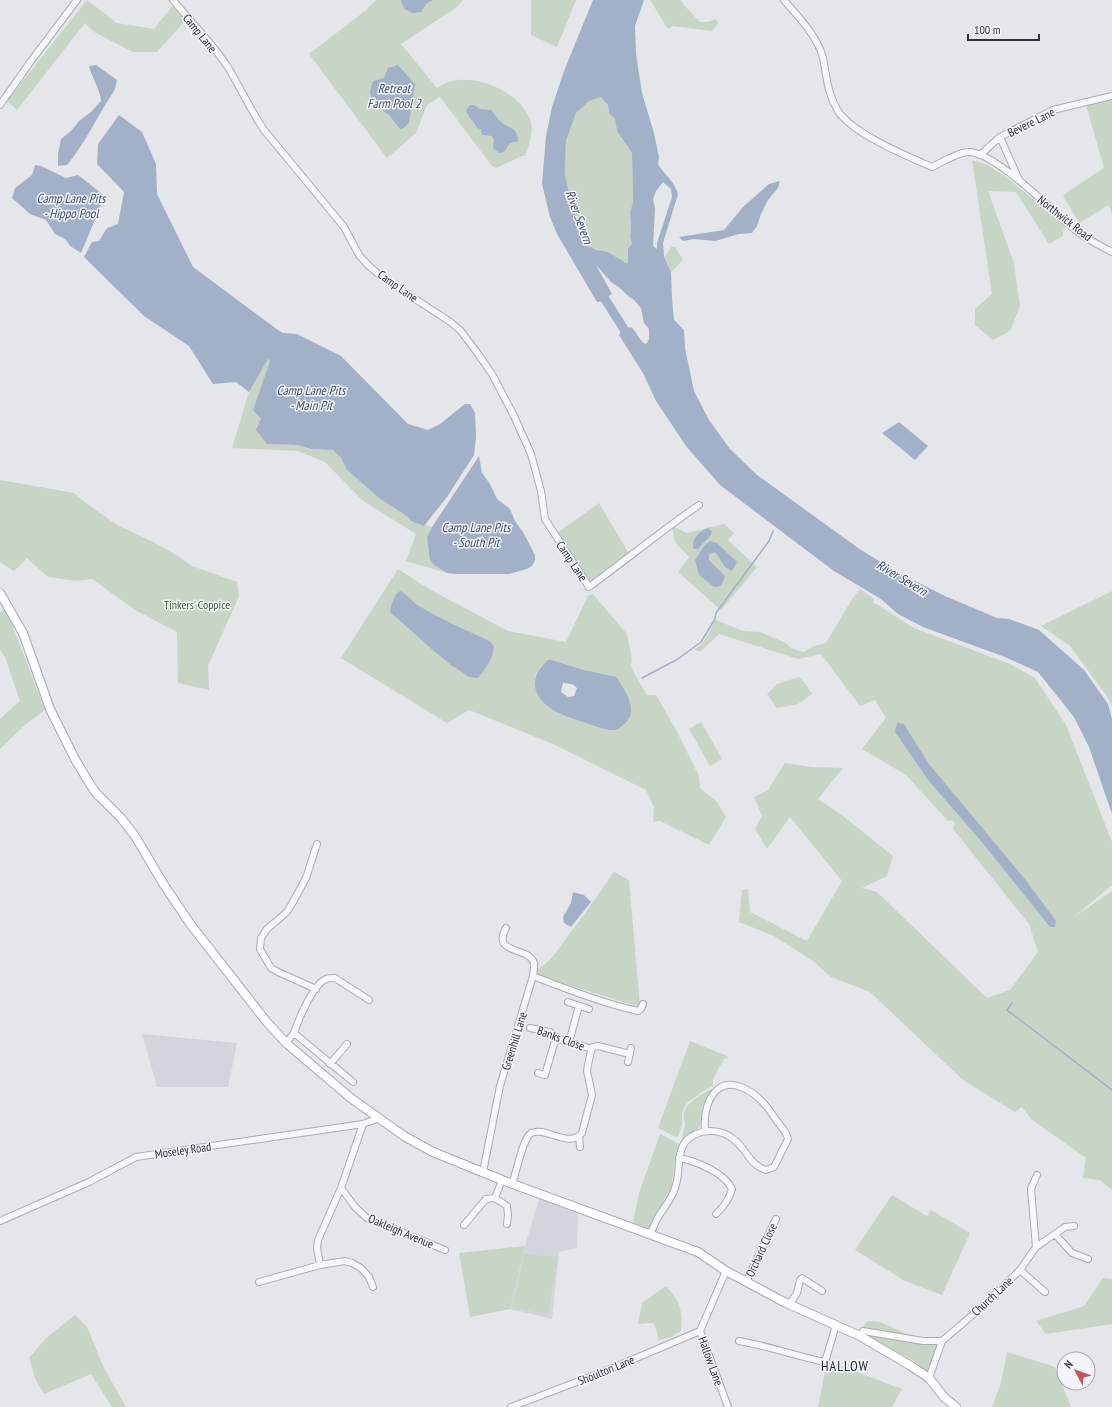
<svg xmlns="http://www.w3.org/2000/svg" width="1112" height="1407" viewBox="0 0 1112 1407" font-family="'PT Sans Narrow',sans-serif">
<style>
.built{fill:#d2d5dc}
.green{fill:#c8d4c5;fill-rule:evenodd}
.water{fill:#a2b1c7;fill-rule:evenodd}
.lines{fill:none;stroke-linecap:round;stroke-linejoin:round}
.stream{stroke:#a2b1c7;stroke-width:1.5}
.river{stroke:#a2b1c7;stroke-width:9}
.minor-casing{stroke:#a9acb4;stroke-width:8}
.major-casing{stroke:#a4a9b5;stroke-width:10}
.minor{stroke:#f6f7f9;stroke-width:6}
.major{stroke:#fff;stroke-width:8}
.labels{text-anchor:middle;dominant-baseline:central;stroke-width:3;stroke-linejoin:round;paint-order:stroke}
.street-label{font-size:12px;fill:#2d3241;stroke:#f3f5f8}
.park-label{font-size:12px;fill:#3f5c3b;stroke:#f3f5f8}
.water-label{font-size:13px;font-style:italic;fill:#3a4e72;stroke:#f3f5f8}
.quarter-label{font-size:14px;letter-spacing:1px;fill:#1f2432;stroke:#f3f5f8}
</style>
<rect width="100%" height="100%" fill="#e4e6ea"/>
<path class="built" d="M142,1034l95,9 -9,44h-71z
M539,1199l39,13 -1,36 -18,4 -7,67 -42,-10 15,-63z"/>
<path class="green" d="M87,0l30,23 37,6 20,-25 10,18 -27,30h-24l-39,-20 -9,-9 -68,87 -10,-9z
M376,0h87l-6,7 -56,37 36,44c29,-22 86,3 94,35 3,11 -3,23 -6,33h-3l-26,12 -4,-2 -52,-69 -13,8 -11,28 -29,25 -78,-104 56,-43z
M531,0h45l-19,47 -26,-12z
M650,0h31l3,5 16,17h8l8,-3 2,4 -6,8 -40,-5 -4,3z
M601,97c6,4 7,9 8,16l6,6 2,12 15,22 1,49 -3,10 1,17 -1,8 2,7 -4,13v5l-2,1 -18,-11 -11,-2 -12,-5 -5,-17 -9,-26 -6,-28 1,-33 10,-28 13,-12z
M1112,100v114l-3,-9 -30,18 -16,-28 41,-27 -18,-63z
M972,160l16,5 22,15 56,46 -3,6v4l-14,8 -33,-52 -28,-1 26,72 6,43 -10,25 -17,9 -18,-15v-16l17,-15z
M671,247h4l8,13 -12,12 -6,-15z
M268,359l2,2 -17,49 8,9 6,25 30,1 14,4 22,1 8,8 6,12 32,28 29,19 3,4 21,6 -5,10 2,11 5,17 13,8 -41,-12 10,-27 -54,-34 -37,-38 -27,-11 -66,-3 17,-56z
M0,480l74,13 9,8 34,24 36,17 25,14 14,10 45,16 2,14 -31,70 1,24 -31,-7 -1,-51 -42,-22 -43,-31 -15,2 -29,-4 -21,-19 -13,13 -14,-9z
M599,503l30,51 -35,26 -6,-1 -31,-46z
M724,524l10,9 -6,7 29,27 -36,43 -43,-38 11,-15 -14,-15 -3,-16 15,7z
M398,569l31,20 79,42 58,11 22,-46 5,-2 34,40 5,25 -1,6 4,10 12,20h9l19,33 24,48 1,12 17,14 9,15 -17,28 -49,-24 -7,1 1,-15 -8,-17 -93,-46 -84,-34 -22,13 -106,-65zM405,593l9,11 25,14 51,23 -21,36 -41,-31 -32,-28zM548,660h4l32,10 48,41 -87,-6c-13,-18 -15,-30 3,-45z
M860,589l14,10 -1,3 41,26 96,36 25,14 31,47 46,117v43l-38,32 38,-26v299l-12,-10 -17,-2 3,-20 -55,-39 -9,-12 -7,5 -52,-32 -93,-88 -39,-15 -18,-16 -39,-25 -35,-14 3,-32 6,-1 2,23 57,29 35,-60 -52,-64 -23,32 -12,-20 7,-13 -8,-19 14,-7 17,-27 27,4 31,1 -25,31 25,17 50,40 -6,20 -25,12 15,4 110,106 23,-8 28,-38 -9,-28 -76,-95 2,-5 -3,-4 -4,1 -42,-46 -44,-26 24,-31 -11,-18 -15,6 -39,-52 -23,5 -79,-25 -18,17 -7,-1 9,-7 13,-23 27,11 17,1 26,11 5,5 12,4 11,-6 12,-3 26,-44zM904,724l25,40 121,163 -70,-87 -52,-60 -33,-48z
M1112,591v115l-3,-7 -39,-53 -29,-20z
M6,609l39,101 -19,14 -26,25v-30l20,-18 -15,-44 -5,-7v-38z
M799,677l6,6 7,11 -14,10 -21,4 -10,-14 10,-10z
M701,722l21,37 -12,7 -21,-37z
M614,872l15,8 11,127 -101,-31 -3,-6c13,-6 21,-19 29,-30 17,-22 33,-45 49,-68z
M690,1041l37,15 1,2 -4,1 -11,20v7l-10,5 -16,12 -5,9v13l-4,11 -2,1 -18,-9z
M709,1090h4l-4,3 -7,15 -1,15 -3,6 -9,5 -6,6c-1,-6 2,-10 2,-16 0,-3 -2,-6 -1,-10 1,-11 17,-19 25,-24z
M660,1134l19,10 -3,9 -4,29 1,3 -2,6c-5,3 -9,11 -9,16l-10,18 -4,3 -15,-5 6,-30z
M892,1195l35,21 4,-6 39,23 -28,62 -37,-14 -50,-31z
M525,1246l-15,63 -40,8 -11,-64z
M524,1254l33,3 -9,58 -35,-8z
M1103,1278l9,1v45l-66,10 -10,-13 48,-15z
M666,1286c14,15 17,25 15,45l-10,6 -12,3 -4,-14 -3,-3 -14,1 4,-21z
M75,1315l12,12 17,41 22,39h-14l-21,-33 -47,20 -9,-16 -6,-20 17,-20z
M868,1321l12,1 43,19h19l-14,32 -12,-11 -50,-26 -6,-7z
M1007,1352l48,15 16,40h-79l9,-24z
M827,1361l75,28 -10,18h-74z"/>
<path class="water" d="M401,0h32l-6,3 -6,9 -8,1 -9,-4z
M593,0h51l-9,26 1,28 6,39 12,40 5,24 -1,7c6,10 17,18 20,30l-15,49 1,13 7,16 1,27 2,21 10,10 1,18 9,43 15,29 21,29 27,26 104,75 36,22 48,24 52,22 12,1 30,11 45,40 24,34 4,15v95l-23,-67 -15,-30 -36,-45 -33,-15 -82,-30 -25,-13 -17,-15 -47,-28 -114,-86 -34,-39 -30,-45 -13,-28 -24,-38 2,-4 -2,-5 3,-2 4,5 5,-2c6,5 8,13 14,17l2,-1 2,-4v-10l-5,-6 -3,-15 -7,-8 -6,-4 -8,-8 -9,-6 -15,-17 16,29 -4,3 3,8 -4,2 -4,-6 -6,1 -40,-68 -7,-17 -8,-33 4,-48 6,-29 12,-36zM601,97l7,8 1,8 6,6 2,12 15,22 1,49 -3,10 1,17 -1,8 2,7 -4,5v13l-2,1 -18,-11 -11,-2 -12,-5 -5,-17 -9,-26 -6,-28 1,-33 10,-28 13,-12zM663,182l8,7 1,8 -15,46v6l-4,-3 2,-38 -2,-9 3,-8z
M96,65l21,15c-2,13 -7,16 -13,27 -12,20 -22,40 -37,58l-9,1v-12l3,-15 10,-8 8,-10 12,-9 10,-11c-1,-12 -9,-23 -12,-35z
M398,65l17,19 -6,39 -5,5 -4,1 -11,-14 -17,-12 -2,-12 3,-10 11,-3 4,-10z
M470,105h4l6,4 11,1c3,3 5,7 8,10 8,9 19,6 19,21l-8,2 -6,9 -5,1 -6,-5 1,-8 -2,-4 -10,-1 -1,-6 -4,-1c-3,-7 -9,-11 -11,-18z
M119,115l23,17 14,32 1,30 36,73 85,63 5,3 14,1 44,22 67,68 20,6 12,-6 25,-20h5l5,9 1,24 -2,18 -27,42 -23,29 -13,-5 -3,-4 -29,-19 -32,-28 -6,-12 -8,-8 -22,-1 -14,-4 -30,-1 -11,-14 5,-11 -8,-9 17,-49 -2,-2 -19,33 -13,-10 -23,2 -24,-38 -45,-30 -60,-59 8,-15 7,-1 8,-13 11,-4 6,-32 -27,-28 1,-20z
M35,165l6,1 25,12 12,-3 27,21 -24,57 -11,-7 -5,-7 -10,-5 -9,-14 -16,-6 -18,-16 3,-10 17,-13z
M780,181l-2,7 -10,12 -7,14 -4,12 -5,7 -13,1 -24,7 -21,-2 -11,2 -4,-4 45,-7 19,-23 26,-23z
M899,422l29,24 -13,14 -33,-27z
M479,456l3,17 8,11 7,15 13,10 5,12 8,11 12,23v5l-3,6 -5,3 -18,5h-52l-10,-1 -13,-8 -4,-5 -3,-23 5,-10z
M708,528l4,3 -1,4 -13,14h-4c-4,-10 6,-18 14,-21z
M710,541l7,2 20,19 -5,9 -7,-4 -10,-15 -6,2v6l16,16 -4,10 -7,1 -15,-12 -4,-15 9,-14z
M400,591c8,3 12,11 19,15 23,14 47,24 71,35l4,6c-1,12 -8,21 -16,31l-9,-1 -18,-12 -23,-19 -38,-34c1,-7 4,-17 10,-21z
M548,660h4l32,10 32,7c10,14 24,35 7,48 -3,3 -6,5 -10,5 -7,1 -23,-6 -30,-8 -18,-6 -45,-14 -48,-36 -1,-11 5,-19 13,-26zM563,683l9,1 5,4 -3,8 -6,1 -7,-5z
M897,723l7,1 25,40 95,114 32,43 -1,6h-5l-70,-87 -52,-60 -33,-48z
M573,892l11,3 7,7 -20,25 -7,-4 -1,-6 8,-14z"/>
<g class="lines">
<path class="stream" d="M642,678l36,-19 23,-17 14,-23 1,-6 53,-72 4,-10
M1012,1003l-5,7 105,80"/>
<path class="river" d="M603,296l24,38"/>
<defs>
<path id="minor" d="M173,0c18,22 41,45 56,69 12,20 22,42 35,61l80,97 15,28 9,10 15,13 66,43 11,9 16,21 16,23 22,42 17,38 10,37 4,28 44,68c37,-27 72,-56 110,-82
M784,0c15,18 33,35 39,58 4,19 4,35 15,53 15,23 69,45 94,56 9,-4 26,-15 36,-15 27,-1 87,62 110,80 10,8 23,14 34,20
M0,105l31,-44 46,-61
M1000,137l19,43
M980,155l20,-18 53,-27 59,-14
M533,976c34,13 69,27 105,35l3,-2 2,-5
M316,989l-38,-17 -7,-4 -11,-19 1,-11 6,-9 20,-17 6,-10 13,-24 11,-34
M568,1002l21,7
M530,1028l20,4 9,7 33,10
M294,1033c4,-12 19,-49 32,-54 2,-1 6,-1 9,-1l34,22
M569,1042l10,-36
M286,1043l8,-10 59,49
M628,1062l3,-14
M330,1064l17,-20
M538,1073l7,2 11,-38
M363,1124l-22,64 14,19 12,11 78,32
M579,1136l1,11
M679,1158c17,3 46,15 53,31 -3,11 -8,17 -16,25
M483,1172l17,-86 33,-110c0,-4 2,-9 1,-13 -5,-17 -43,-8 -28,-35
M512,1184c5,-13 10,-44 19,-51 16,-7 37,16 51,0l10,-38 -5,-24 1,-6 3,-14 2,-4 5,-1 32,8
M495,1198l12,8 1,9 -1,9
M0,1221l89,-39 47,-25 227,-33 16,-6
M464,1225l22,-26 9,-1 7,-18
M650,1234c4,-7 6,-14 10,-20 6,-9 12,-16 15,-26 8,-21 -4,-48 27,-56 8,-2 19,-1 27,4 17,9 18,28 37,34l8,-3 14,-28c-1,-7 -7,-12 -11,-18 -4,-5 -7,-11 -11,-15 -11,-14 -37,-32 -52,-13 -9,11 -10,24 -9,38
M1055,1234l17,19 16,6
M1036,1247l29,-20 9,-1
M320,1265l-3,-17 1,-8 23,-52
M1020,1270l25,22
M726,1271l-26,60 28,76
M259,1282l61,-17 25,-4 7,2 9,5 8,9 4,10
M746,1282l30,-63
M789,1305l8,-12 3,-13 2,-2 20,13
M860,1336l3,-5 60,10h19
M739,1341c29,5 57,15 86,21l11,-37
M929,1378l13,-37 41,-35 37,-36 16,-23 -5,-58 6,-14
M511,1407l97,-37 92,-39"/>
<path id="major" d="M0,593l23,40 27,76 26,52 14,23 6,9 25,25 14,18 29,49 27,40 75,96 20,22 66,56 52,37 29,16 69,28 196,72 28,19 58,31 76,34 51,30 18,12 15,19 12,10"/>
</defs>
<use href="#minor" class="minor-casing"/>
<use href="#major" class="major-casing"/>
<use href="#minor" class="minor"/>
<use href="#major" class="major"/>
</g>
<g class="labels">
<g class="street-label">
<text transform="translate(200 33) rotate(51)">Camp Lane</text>
<text transform="translate(1031 122) rotate(-26)">Bevere Lane</text>
<text transform="translate(1065 218) rotate(38)">Northwick Road</text>
<text transform="translate(398 286) rotate(35)">Camp Lane</text>
<text transform="translate(572 561) rotate(56)">Camp Lane</text>
<text transform="translate(561 1038) rotate(20)">Banks Close</text>
<text transform="translate(514 1041) rotate(-73)">Greenhill Lane</text>
<text transform="translate(183 1150) rotate(-8)">Moseley Road</text>
<text transform="translate(401 1231) rotate(23)">Oakleigh Avenue</text>
<text transform="translate(761 1250) rotate(-65)">Orchard Close</text>
<text transform="translate(992 1296) rotate(-43)">Church Lane</text>
<text transform="translate(711 1361) rotate(70)">Hallow Lane</text>
<text transform="translate(606 1370) rotate(-22)">Shoulton Lane</text>
</g>
<g class="park-label">
<text x="197" y="604">Tinkers' Coppice</text>
</g>
<g class="water-label">
<text x="394" y="88">Retreat<tspan x="394" dy="15">Farm Pool 2</tspan></text>
<text x="71" y="198">Camp Lane Pits<tspan x="71" dy="15">- Hippo Pool</tspan></text>
<text transform="translate(579 217) rotate(70)">River Severn</text>
<text x="311" y="390">Camp Lane Pits<tspan x="311" dy="15">- Main Pit</tspan></text>
<text x="476" y="527">Camp Lane Pits<tspan x="476" dy="15">- South Pit</tspan></text>
<text transform="translate(902 578) rotate(31)">River Severn</text>
</g>
<g class="quarter-label">
<text x="845" y="1366">HALLOW</text>
</g>
</g>
<g transform="translate(1076 1371) rotate(311)"><circle r="19" fill="#f3f5f8" stroke="#a4a7af"/>
<path d="M0-3L7 15L0 10L-7 15Z" fill="#c4545c"/>
<text y="-6" font-size="11" font-weight="bold" text-anchor="middle" fill="#2d3241">N</text>
</g>
<path d="M968 34v6h71v-6" fill="none" stroke="#2d3241" stroke-width="2"/>
<text x="974" y="34" font-size="12" fill="#2d3241" stroke="#f3f5f8" stroke-width="3" paint-order="stroke">100 m</text>
</svg>
